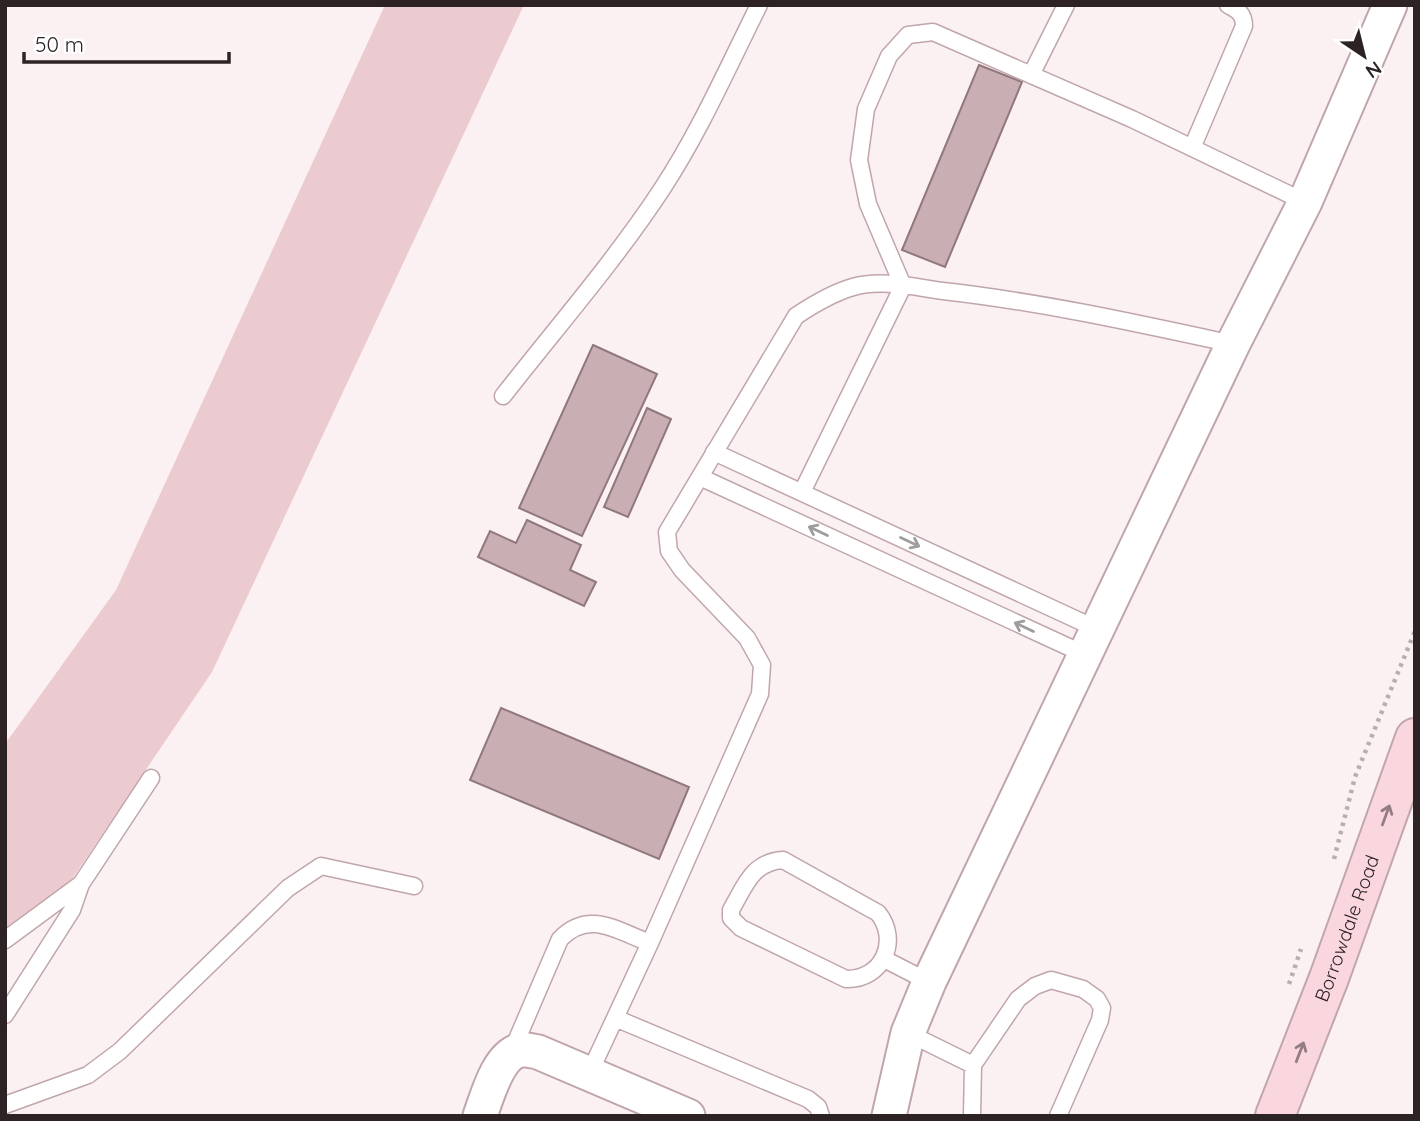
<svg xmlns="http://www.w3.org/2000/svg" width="1420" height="1121" viewBox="0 0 1420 1121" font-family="Quicksand,sans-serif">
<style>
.green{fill:#ebcbcf}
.building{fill:#c9afb3;stroke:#90787c;stroke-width:2}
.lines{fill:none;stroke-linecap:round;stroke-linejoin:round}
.service-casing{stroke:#c0a6aa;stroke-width:19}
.minor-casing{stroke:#c0a6aa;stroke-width:37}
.secondary-casing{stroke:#c0a6aa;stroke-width:42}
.path{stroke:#b8adaf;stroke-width:4.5;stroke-dasharray:3.5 5;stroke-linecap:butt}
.service{stroke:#fff;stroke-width:16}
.minor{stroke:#fff;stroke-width:33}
.secondary{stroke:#fad7df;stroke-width:38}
.oneway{stroke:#a09c9d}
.oneway2{stroke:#947d82}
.labels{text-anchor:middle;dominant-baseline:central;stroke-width:5;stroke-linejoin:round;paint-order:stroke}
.street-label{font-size:19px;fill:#2d2325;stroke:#fff}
</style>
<rect width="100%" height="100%" fill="#fcf1f2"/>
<path class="green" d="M385,5h139l-312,667 -140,207 -67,52v-187l111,-154z"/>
<path class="building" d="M979,65l43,17 -77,185 -43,-17z
M593,345l64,29 -75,162 -63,-28z
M647,408l24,11 -43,98 -24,-10z
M527,520l54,25 -11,25 26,12 -12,24 -106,-49 12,-26 26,12z
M501,708l188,79 -30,72 -189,-79z"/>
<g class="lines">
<defs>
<path id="service" d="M1031,75l35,-70
M1192,148l52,-122c0,-12 -6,-16 -16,-21
M503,396c53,-68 111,-134 159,-207 38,-58 66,-122 97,-184
M714,452l385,178
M700,477l386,178
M802,492l101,-206 -35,-82 -9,-44 7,-51 23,-53 19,-21 25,-3 199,87 173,83
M783,860l95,53c22,27 5,67 -32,66l-105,-51 -10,-10v-8c14,-24 21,-48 52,-50z
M5,940l76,-56
M884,959l45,23
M5,1015l67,-105 9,-26 70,-106
M615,1018l193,81 10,8 3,9
M908,1033l65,32
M512,1051l48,-112c29,-30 57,-8 90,4
M589,1074l61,-131 110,-249 2,-29 -15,-27 -65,-68 -13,-19 -2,-19 129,-216c18,-12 36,-23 57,-29 28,-8 61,0 90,4 98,11 193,32 290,53
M5,1105l83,-30 32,-24 168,-163 33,-22 93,20
M972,1116l1,-51 45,-66 17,-13 16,-6 32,9 14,10 5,9 -2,12 -42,96"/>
<path id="minor" d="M480,1116c7,-19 18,-62 41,-66 4,-1 12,1 17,2l150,64
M889,1116l19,-83 21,-51 304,-638 72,-142 85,-197"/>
<g id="secondary">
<path id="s1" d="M1275,1116l54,-138 86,-240"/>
</g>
</defs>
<use href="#service" class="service-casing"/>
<use href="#minor" class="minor-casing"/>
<use href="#secondary" class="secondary-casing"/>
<path class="path" d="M1334,859l21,-82 60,-146
M1289,984l12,-35"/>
<use href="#service" class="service"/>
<use href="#minor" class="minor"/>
<use href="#secondary" class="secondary"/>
</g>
<defs><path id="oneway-shaft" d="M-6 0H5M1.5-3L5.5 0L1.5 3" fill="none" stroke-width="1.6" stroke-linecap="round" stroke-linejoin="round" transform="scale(1.75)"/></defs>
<g class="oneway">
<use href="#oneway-shaft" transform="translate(818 531) rotate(-155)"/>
<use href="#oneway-shaft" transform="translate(910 542) rotate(25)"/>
<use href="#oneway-shaft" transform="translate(1024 627) rotate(-155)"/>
</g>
<g class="oneway2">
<use href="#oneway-shaft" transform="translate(1386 815) rotate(-70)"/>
<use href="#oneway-shaft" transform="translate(1300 1052) rotate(-69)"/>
</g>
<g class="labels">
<g class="street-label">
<text stroke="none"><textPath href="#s1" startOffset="201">Borrowdale Road</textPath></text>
</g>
</g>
<rect width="1420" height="1121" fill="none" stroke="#2d2325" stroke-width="14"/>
<g transform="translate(1364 56) rotate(145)" stroke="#ffffff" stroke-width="5" paint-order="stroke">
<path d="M0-5L12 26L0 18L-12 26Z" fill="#2d2325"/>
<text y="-10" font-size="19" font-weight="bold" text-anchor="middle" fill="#2d2325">N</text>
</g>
<path d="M24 52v10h205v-10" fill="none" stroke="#2d2325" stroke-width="3.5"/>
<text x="35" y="52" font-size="21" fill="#2d2325" stroke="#ffffff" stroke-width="5" paint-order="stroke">50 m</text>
</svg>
